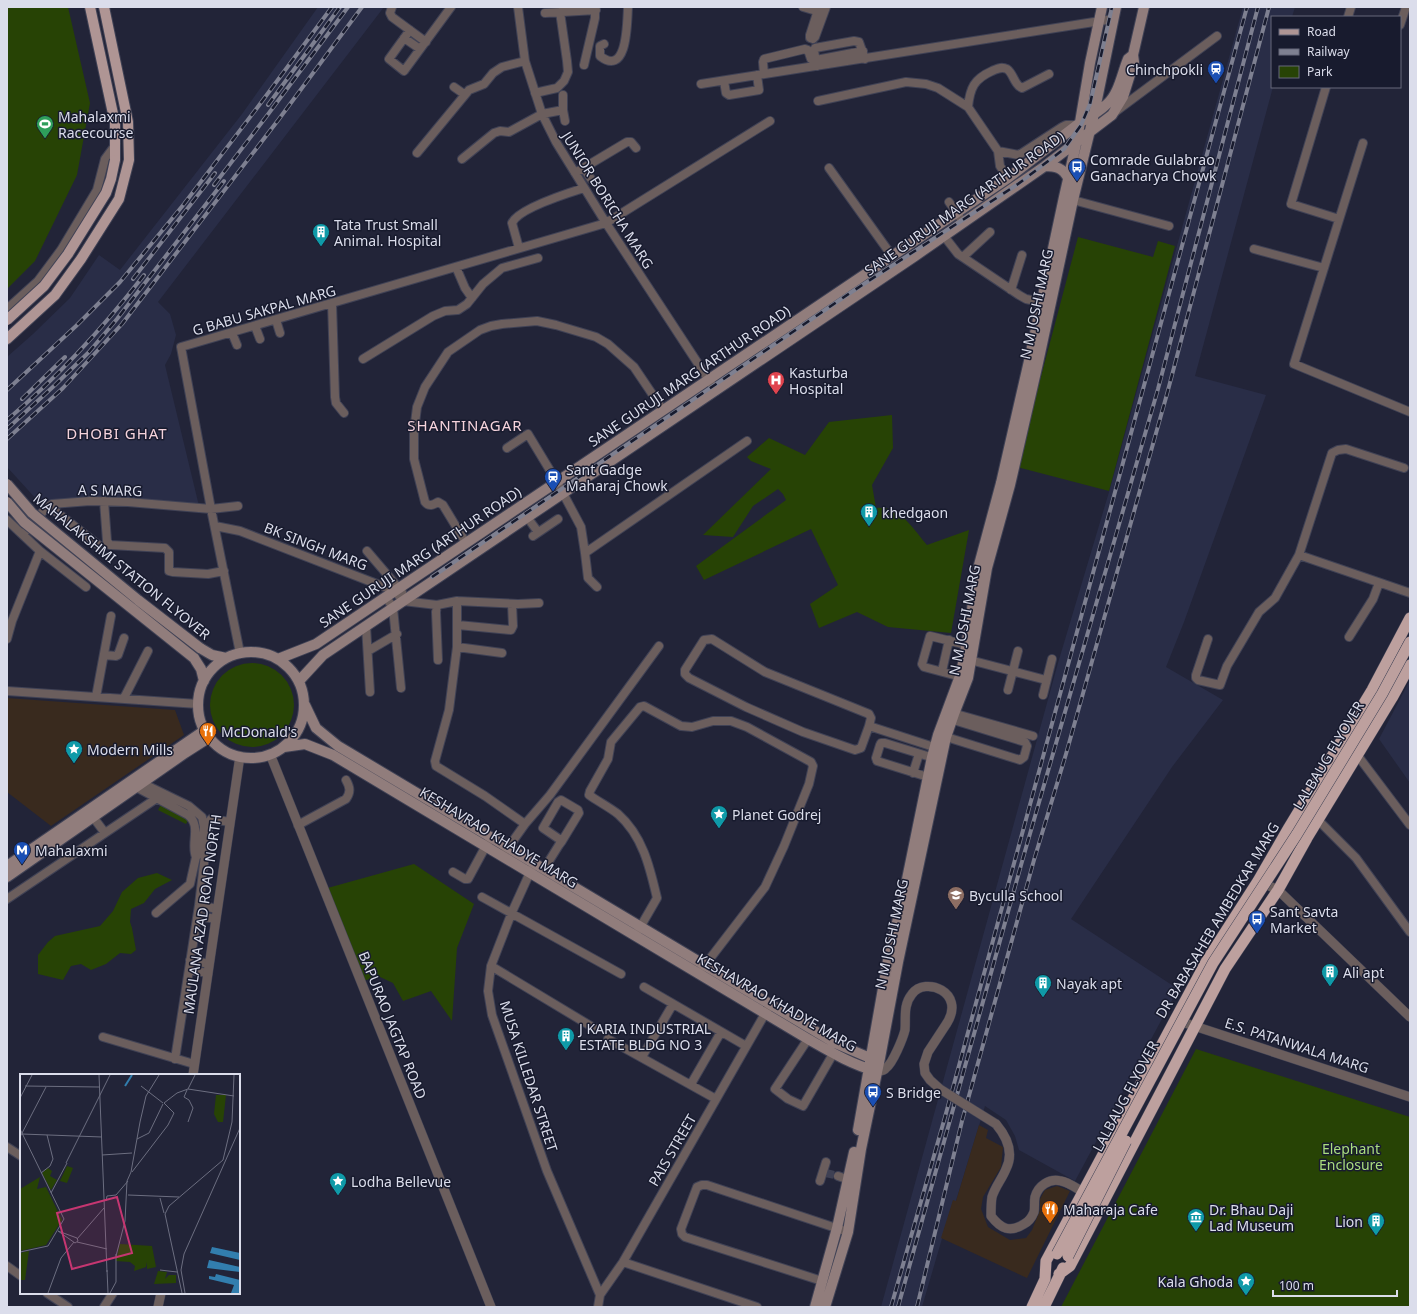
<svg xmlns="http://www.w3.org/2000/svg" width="1417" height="1314" viewBox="0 0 1417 1314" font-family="'Noto Sans',sans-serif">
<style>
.built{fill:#292d47}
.industrial{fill:#392a1e}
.green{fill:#274305}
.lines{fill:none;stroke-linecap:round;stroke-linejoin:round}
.minor-tunnel{stroke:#3e4053;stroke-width:8;stroke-dasharray:8 4;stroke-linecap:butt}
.minor-casing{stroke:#404255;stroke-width:10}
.tertiary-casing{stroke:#404255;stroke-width:10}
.secondary-casing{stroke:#404255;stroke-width:12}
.primary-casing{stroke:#404255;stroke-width:12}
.trunk-casing{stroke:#404255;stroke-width:12}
.minor{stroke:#6b5e5d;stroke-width:8}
.tertiary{stroke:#6b5e5d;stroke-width:9}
.secondary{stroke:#917d7c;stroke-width:10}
.primary{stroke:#af9594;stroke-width:10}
.trunk{stroke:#bda09e;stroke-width:11}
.rail-casing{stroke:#7e8091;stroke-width:4}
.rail{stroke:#181b2e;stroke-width:2.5;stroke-dasharray:8;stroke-linecap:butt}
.tertiary-bridge-casing{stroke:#404255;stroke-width:10;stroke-linecap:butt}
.secondary-bridge-casing{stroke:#404255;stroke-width:12;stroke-linecap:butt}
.primary-bridge-casing{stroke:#404255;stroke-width:12;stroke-linecap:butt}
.trunk-bridge-casing{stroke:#404255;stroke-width:12;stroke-linecap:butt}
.tertiary-bridge{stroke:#6b5e5d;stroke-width:9}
.secondary-bridge{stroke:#917d7c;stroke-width:10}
.primary-bridge{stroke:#af9594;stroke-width:10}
.trunk-bridge{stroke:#bda09e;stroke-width:11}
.labels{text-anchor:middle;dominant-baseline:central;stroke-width:3;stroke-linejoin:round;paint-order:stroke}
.poi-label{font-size:14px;fill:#dbddeb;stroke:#181b2e;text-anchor:start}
.street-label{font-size:14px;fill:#dbddeb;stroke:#181b2e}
.park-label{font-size:14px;fill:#aadd7e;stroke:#181b2e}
.neighbourhood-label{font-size:15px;letter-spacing:1px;fill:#f5d3dc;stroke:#181b2e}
.inset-river{fill:none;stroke:#327eae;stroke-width:2}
.inset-road{fill:none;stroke:#6c6e80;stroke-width:1}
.view{fill:#c63671;fill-opacity:0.15;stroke:#c63671;stroke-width:2}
.inset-edge{fill:none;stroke:#dbddeb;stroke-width:2}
</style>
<rect width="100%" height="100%" fill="#222438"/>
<path class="built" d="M318,7h66l-226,295 12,12 6,21 -5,19 -6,11 34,141 -95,-7 -66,2 -31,-34v-110l26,-23 37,-36 29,-43 21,15 122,-156z
M1243,7h52l-3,10h-20v70h1l-78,289 71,19 -82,227 -18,45 57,33 -51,67 -101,152 107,70 -103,192 -56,-31 -4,-14 -9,-16 -21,-14 -29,95h-3l-31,106h-41l177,-644 51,-171z
M1410,680v103l-31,-44z"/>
<path class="industrial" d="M7,698l168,12 9,25 -133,91 -44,-34z
M979,1125l9,5 -2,8 17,9 -2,20 -18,30 -2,12 7,18 22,13 16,-2 6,-8 8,-20v-11l5,-9 12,-4 13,5 -43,87 -86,-40 12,-38 3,1z"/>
<path class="green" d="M7,7h61l22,96 -13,72 -42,86 -28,28z
M1078,237l75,20 5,-16 17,5 -66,245 -92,-24z
M892,415l1,33 -21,37 4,23c24,-3 37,21 51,37l42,-15 -18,103 -63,-6 -31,-15 -38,16 -9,-24 28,-19 -27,-56 -107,51 -8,-14 90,-66 -3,-6 -5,-5 -25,17 -20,31 -30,-2 68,-66 -20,-8 -4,-4 22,-19 36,17 24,-33z
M210 705a42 42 0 1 1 84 0a42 42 0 1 1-84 0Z
M165,797l28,14 -7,13 -28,-14z
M414,864l60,40 -17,44 -5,73 -21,-30 -28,10 -10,-18 -15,-7 -17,6 -37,-93z
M157,873l15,7 -17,9 -11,14 -13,6 -1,13 2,6 4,22 -5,4 -11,-1 -14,11 -15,6 -10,-6 -10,2 -8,14 -25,-6v-19l10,-13 7,-6 45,-10 13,-15 9,-19 16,-14z
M1196,1049l214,68v190h-349z"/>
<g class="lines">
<path class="minor-tunnel" d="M826,1173l12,3"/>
<defs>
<path id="minor" d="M392,7l-2,6 2,4 34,25
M518,7l7,54 17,53 14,28 50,81 110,168
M803,7l20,6
M819,7l-9,28v3l3,1 2,-2 11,-30
M545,13l51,-3
M1348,17l3,-10
M1400,25l6,-18
M410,30l-21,29 15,12 47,-64
M404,38l16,11
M604,44l-4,2v10c28,22 27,-35 28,-49
M816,60l47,-9
M584,65l11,-47v-11
M817,66l-3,-15 1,-3 39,-7 5,1 6,17
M764,74l-1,-12 1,-3 41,-10 3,1 3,9
M724,81l2,12 3,2 30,-5 -2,-15
M701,84l412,-65
M454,87l10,7
M1326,87l-35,117 48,15
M535,93l22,-5 7,-7 4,-9 -1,-11 -7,-49
M563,95v15l2,11
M818,101l88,-19 20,2 12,4 30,19 30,44 2,15 8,12
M968,107c2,-19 6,-28 24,-36 5,-2 9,-5 15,-2 7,5 7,16 15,19l27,-14
M1115,112l102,-76
M1363,143l-69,221 116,48
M998,151l21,4 43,-28 4,-2h9
M417,153l52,-63 15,-6 9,-11 9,-6 23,-6
M462,159l32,-26 6,-2 9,1 33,-18 21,-4
M584,168l7,11
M829,168l63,88
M575,173l52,-31h4l5,6
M1073,200l96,26
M949,202l14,20
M944,236l14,18 61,41 7,4 20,4
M519,248l-7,-25c6,-14 56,-30 72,-35
M1254,249l70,19
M963,257l27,-25
M456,267l9,21 7,10
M1011,290l11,-35
M332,303l3,94 1,6 8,10
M7,309l31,-28 23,-31 36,-60 8,-31 11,-15
M276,320l4,13
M255,326l5,13
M232,333l5,12
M363,359l70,-43 12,-5 13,-1 9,-6 16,-20 19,-16 36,-10
M507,448l21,-14 29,48 24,45 4,26 162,-112
M104,501l3,40 3,4 55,3 4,4v19l4,1 35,2 16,-3
M49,506l53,42
M527,517l11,15
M7,520l33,31
M215,526l25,5 155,60 8,10 34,4 20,-4v46l-8,63 -14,51 1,5 49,30 40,28
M23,534l23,-26 6,-4 38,-3 38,1 83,7 27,-3
M533,536l25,-17
M466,543l-23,-38 -5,-3c-5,3 -9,5 -13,0l-11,-43v-28l3,-24 8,-20 23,-35 32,-22 11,-4 11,-2 35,-3 19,4 40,12 12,7 26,23 29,43
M367,551l35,41
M585,553l3,25 9,9
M1299,555l33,-102 6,-3 8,-1 58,19
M386,597l7,11 8,80
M457,601l61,3 21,-1
M437,605l-1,7 2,48
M458,625l53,5 2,-4 -1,-22
M366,626l4,66
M1349,637l24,-38 6,-16
M7,639l5,-18 28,-70 46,36
M1208,639l-12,36v3l2,2 22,5 7,-19 32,-54 16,-14 24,-43 111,38
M457,647l45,6
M368,651l29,-17
M240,653l-29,-144 -30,-162 425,-124 164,-102
M104,655l12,1 2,-1 6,-17
M966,659l80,21
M942,671l7,-31
M965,678l-41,-11 -2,-3 8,-28 41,10
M1008,690l10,-39
M7,691l191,13
M1043,695l9,-36
M96,697l15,-81
M124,698l24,-47
M949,712l84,24
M869,726l-8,22 -6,2 -52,-18 -57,-25 -57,-29 -4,-4v-4l19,-30 8,-1 53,33 104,42 2,4 -2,8 71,23
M940,735l80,25 4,-3 3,-11 -2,-4 -78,-24
M1358,756l52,69
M913,773l6,-19
M928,777l-51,-16 -1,-3 4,-13 1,-2h4l52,16
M136,787l52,28c14,11 2,28 8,42l4,-5 4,-25 -2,-10 -13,-11 -47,-23
M93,817l12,16
M1318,820l38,38 54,74
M298,825l48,-26c5,-7 4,-12 0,-19
M505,852l20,-28 25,-29 109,-149
M532,868l-20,44 -21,54 -3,25 4,24 55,156 53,124
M544,869l15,-24 3,-4 17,-28 -1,-3 -17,-10 -3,2 -15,26 19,13
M453,872l12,7h3l20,-37
M482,897l139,77
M7,899l150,-101
M199,905l18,4
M156,913l34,-29 6,-27
M198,916l18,3
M638,931l19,-33c-7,-30 -14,-62 -39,-84 -9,-7 -19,-12 -29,-19l1,-4 18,-32 3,-17 29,-35 4,-1 37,20 11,1 21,-6h18l16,6 64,35 2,4 -4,18 -25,62 -19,41 -63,82
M190,960l19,4
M491,966l103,62
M189,970l19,3
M644,987l102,59
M103,1037l91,27
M608,1039l108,60
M808,1039l-33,50 13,10 15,7 30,-52
M642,1057l31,-53
M175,1059l24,-154 10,-83 2,-3 19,3
M691,1084l30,-52
M7,1147l14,9
M838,1176l14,5
M820,1181l6,-19
M623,1262l134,45
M7,1266l14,10
M822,1281l-137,-44 -3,-3 -1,-5 16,-42 5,-2h5l141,47
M47,1293l21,14
M104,1307l9,-14
M598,1307l2,-12 23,-33 147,-257"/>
<path id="tertiary" d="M270,754l221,553
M1259,881l19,9 132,127
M1176,1020l234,77
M878,1071c3,0 6,0 8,-3 7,-5 17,-30 19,-38 1,-13 -2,-25 7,-36 13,-18 54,-2 35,29
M193,1075l47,-319
M996,1124c11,13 18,29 10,45 -4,10 -11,18 -14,28 -1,6 -1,13 -1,19 10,13 19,17 33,8 4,-2 8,-7 10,-12 1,-4 0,-10 1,-15 3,-11 14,-19 26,-16 7,1 15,7 22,11
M158,1307l3,-14"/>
<path id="secondary" d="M1045,166c11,0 18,2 23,12l3,1
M200,648l12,7 14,3
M198 705a53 53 0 1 1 106 0a53 53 0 1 1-106 0Z
M194,658l7,11 3,12
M278,659l38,-15 692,-466 73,-56c9,-5 18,-10 26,-18 12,-10 15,-31 21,-45l5,-4
M299,681l24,-26 592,-399 130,-90 67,-51 11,-18 11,-35 -1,-7 11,-48
M305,705l11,23 22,18 497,297 35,15h7
M284,747l21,-3 28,11 475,284c21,12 44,26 68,32
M7,866l198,-136
M7,877l178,-124 25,-16
M858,1130l30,-170 17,-71 27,-132 6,-22 22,-59 4,-17 15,-94 22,-82 28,-122 35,-164 13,-57 13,-77 12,-56
M815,1307l22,-79 17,-76
M825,1307l23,-75 13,-83 19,-91 18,-96 48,-225 8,-23 14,-36 19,-110 23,-83 28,-122 35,-163 21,-86 22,-107"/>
<path id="primary" d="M90,7l25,116v37
M7,339l48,-44 26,-36 38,-60 10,-39 -1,-38 -24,-115"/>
<path id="trunk" d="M1059,1274l11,-8 155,-297 53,-79 29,-52 85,-140 18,-33
M1032,1307l13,-28 1,-18 160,-299 52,-81 30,-52 84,-139 38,-72
M1044,1307l19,-39"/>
</defs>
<use href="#minor" class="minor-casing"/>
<use href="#tertiary" class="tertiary-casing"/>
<use href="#secondary" class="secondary-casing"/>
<use href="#primary" class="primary-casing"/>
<use href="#trunk" class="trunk-casing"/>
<use href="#minor" class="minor"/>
<use href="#tertiary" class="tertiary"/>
<use href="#secondary" class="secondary"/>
<use href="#primary" class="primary"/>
<use href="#trunk" class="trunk"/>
<defs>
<path id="rail" d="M268,105l72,-98
M214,185l55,-72 79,-106
M133,279l82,-106
M7,390l69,-64 44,-44 64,-78 73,-96 75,-101
M22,399l43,-42
M7,420c51,-43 96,-92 137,-145
M7,429l48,-44 34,-33 28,-33 107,-138
M7,439l56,-51 59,-64 157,-205 83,-112
M432,577l418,-284 168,-109 46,-35 17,-24 9,-21 22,-97
M891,1307l54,-190 302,-1110
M898,1307l125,-449 135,-469 100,-382
M917,1307l45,-186 72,-261 32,-106 101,-360 102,-387"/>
</defs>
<use href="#rail" class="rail-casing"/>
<use href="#rail" class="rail"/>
<defs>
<path id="tertiary-bridge" d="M947,1023l-19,29 -4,12 1,9 5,7 10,9 56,35"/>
<path id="secondary-bridge" d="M7,484l25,29 106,87 62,48
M7,502l17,20 170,136"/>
<path id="primary-bridge" d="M7,320l37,-34 24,-32 38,-61 5,-14 4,-19"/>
<path id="trunk-bridge" d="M1057,1254l156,-291 84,-129 85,-140 28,-52
M1068,1256l58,-115"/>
</defs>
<use href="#tertiary-bridge" class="tertiary-bridge-casing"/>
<use href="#secondary-bridge" class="secondary-bridge-casing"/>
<use href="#primary-bridge" class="primary-bridge-casing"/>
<use href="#trunk-bridge" class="trunk-bridge-casing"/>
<use href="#tertiary-bridge" class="tertiary-bridge"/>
<use href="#secondary-bridge" class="secondary-bridge"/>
<use href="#primary-bridge" class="primary-bridge"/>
<use href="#trunk-bridge" class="trunk-bridge"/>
</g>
<defs>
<symbol id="station-pin" viewBox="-11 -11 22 30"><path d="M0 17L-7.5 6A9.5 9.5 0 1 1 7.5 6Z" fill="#1a4fb4" stroke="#181b2e"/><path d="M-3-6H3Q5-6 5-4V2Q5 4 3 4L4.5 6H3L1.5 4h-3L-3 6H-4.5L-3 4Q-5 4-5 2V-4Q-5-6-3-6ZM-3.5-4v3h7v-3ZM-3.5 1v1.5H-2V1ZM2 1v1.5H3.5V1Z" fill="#fff"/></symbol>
<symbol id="stadium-pin" viewBox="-11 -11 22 30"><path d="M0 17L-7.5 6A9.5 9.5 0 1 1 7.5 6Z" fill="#2e9e5b" stroke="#181b2e"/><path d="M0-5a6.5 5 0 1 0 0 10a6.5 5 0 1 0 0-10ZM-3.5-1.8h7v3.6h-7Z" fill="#fff"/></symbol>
<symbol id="bus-pin" viewBox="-11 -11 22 30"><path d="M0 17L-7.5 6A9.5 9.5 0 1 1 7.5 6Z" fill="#1a4fb4" stroke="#181b2e"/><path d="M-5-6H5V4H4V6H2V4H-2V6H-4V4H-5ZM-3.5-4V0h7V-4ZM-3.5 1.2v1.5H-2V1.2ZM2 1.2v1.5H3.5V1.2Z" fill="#fff"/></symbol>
<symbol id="building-pin" viewBox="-11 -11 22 30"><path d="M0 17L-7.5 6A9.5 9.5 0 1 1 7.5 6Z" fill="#0f9aa8" stroke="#181b2e"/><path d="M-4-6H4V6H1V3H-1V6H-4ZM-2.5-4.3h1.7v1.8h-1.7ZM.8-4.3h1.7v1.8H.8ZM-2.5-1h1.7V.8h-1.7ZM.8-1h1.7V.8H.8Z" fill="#fff"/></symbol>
<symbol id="hospital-pin" viewBox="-11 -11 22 30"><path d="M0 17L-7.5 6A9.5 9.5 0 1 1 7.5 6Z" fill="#e0444e" stroke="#181b2e"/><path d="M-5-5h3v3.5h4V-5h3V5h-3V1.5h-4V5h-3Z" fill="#fff"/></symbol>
<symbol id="restaurant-pin" viewBox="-11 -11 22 30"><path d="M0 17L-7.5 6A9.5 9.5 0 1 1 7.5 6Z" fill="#e8710a" stroke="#181b2e"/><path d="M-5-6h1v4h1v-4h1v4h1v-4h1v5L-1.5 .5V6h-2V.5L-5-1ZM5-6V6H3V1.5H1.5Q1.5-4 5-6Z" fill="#fff"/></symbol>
<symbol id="sight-pin" viewBox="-11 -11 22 30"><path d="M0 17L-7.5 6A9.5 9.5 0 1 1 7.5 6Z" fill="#0f9aa8" stroke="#181b2e"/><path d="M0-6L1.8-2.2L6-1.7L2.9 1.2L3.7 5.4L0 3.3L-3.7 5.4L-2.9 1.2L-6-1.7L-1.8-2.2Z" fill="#fff"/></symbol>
<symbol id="metro-pin" viewBox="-11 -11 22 30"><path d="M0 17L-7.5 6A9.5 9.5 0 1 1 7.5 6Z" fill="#1a4fb4" stroke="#181b2e"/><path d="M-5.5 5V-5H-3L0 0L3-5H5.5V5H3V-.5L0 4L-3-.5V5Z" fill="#fff"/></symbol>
<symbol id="school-pin" viewBox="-11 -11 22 30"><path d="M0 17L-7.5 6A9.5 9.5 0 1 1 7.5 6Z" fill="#8d6e63" stroke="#181b2e"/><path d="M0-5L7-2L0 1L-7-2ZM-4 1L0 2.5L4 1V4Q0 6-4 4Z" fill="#fff"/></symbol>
<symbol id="museum-pin" viewBox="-11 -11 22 30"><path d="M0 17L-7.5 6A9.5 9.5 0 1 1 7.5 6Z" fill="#0f9aa8" stroke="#181b2e"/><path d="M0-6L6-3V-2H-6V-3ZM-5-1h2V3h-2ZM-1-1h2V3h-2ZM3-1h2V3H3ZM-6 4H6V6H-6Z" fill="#fff"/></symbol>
</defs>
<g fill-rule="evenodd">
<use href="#station-pin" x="1206" y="59" width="20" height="27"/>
<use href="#stadium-pin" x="35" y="114" width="20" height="27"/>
<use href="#bus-pin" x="1067" y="157" width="20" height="27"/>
<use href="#building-pin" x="311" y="222" width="20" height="27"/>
<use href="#hospital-pin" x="766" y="370" width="20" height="27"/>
<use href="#station-pin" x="543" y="467" width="20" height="27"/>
<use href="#building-pin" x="859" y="502" width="20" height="27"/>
<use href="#restaurant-pin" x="198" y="721" width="20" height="27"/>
<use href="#sight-pin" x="64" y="739" width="20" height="27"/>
<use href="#sight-pin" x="709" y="804" width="20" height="27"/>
<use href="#metro-pin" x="12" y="840" width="20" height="27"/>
<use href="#school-pin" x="946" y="885" width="20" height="27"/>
<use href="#bus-pin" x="1247" y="909" width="20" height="27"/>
<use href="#building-pin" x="1320" y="962" width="20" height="27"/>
<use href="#building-pin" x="1033" y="973" width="20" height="27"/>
<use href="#building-pin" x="556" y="1026" width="20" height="27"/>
<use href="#bus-pin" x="863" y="1082" width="20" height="27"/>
<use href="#sight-pin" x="328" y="1171" width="20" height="27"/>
<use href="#restaurant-pin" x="1040" y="1199" width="20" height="27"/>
<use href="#museum-pin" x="1186" y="1207" width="20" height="27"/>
<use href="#building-pin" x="1366" y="1211" width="20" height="27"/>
<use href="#sight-pin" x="1236" y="1271" width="20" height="27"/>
</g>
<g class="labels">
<g class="poi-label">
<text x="1203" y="69" text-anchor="end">Chinchpokli</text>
<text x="58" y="116">Mahalaxmi<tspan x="58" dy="16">Racecourse</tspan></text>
<text x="1090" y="159">Comrade Gulabrao<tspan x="1090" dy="16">Ganacharya Chowk</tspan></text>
<text x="334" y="224">Tata Trust Small<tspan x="334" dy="16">Animal. Hospital</tspan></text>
<text x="789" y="372">Kasturba<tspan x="789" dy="16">Hospital</tspan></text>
<text x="566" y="469">Sant Gadge<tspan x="566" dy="16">Maharaj Chowk</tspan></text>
<text x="882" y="512">khedgaon</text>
<text x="221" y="731">McDonald's</text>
<text x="87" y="749">Modern Mills</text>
<text x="732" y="814">Planet Godrej</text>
<text x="35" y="850">Mahalaxmi</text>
<text x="969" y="895">Byculla School</text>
<text x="1270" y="911">Sant Savta<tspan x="1270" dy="16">Market</tspan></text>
<text x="1343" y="972">Ali apt</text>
<text x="1056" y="983">Nayak apt</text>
<text x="579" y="1028">J KARIA INDUSTRIAL<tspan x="579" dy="16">ESTATE BLDG NO 3</tspan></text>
<text x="886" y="1092">S Bridge</text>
<text x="351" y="1181">Lodha Bellevue</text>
<text x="1063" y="1209">Maharaja Cafe</text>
<text x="1209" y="1209">Dr. Bhau Daji<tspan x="1209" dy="16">Lad Museum</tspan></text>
<text x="1363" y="1221" text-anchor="end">Lion</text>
<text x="1233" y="1281" text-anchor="end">Kala Ghoda</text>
</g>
<g class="street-label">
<text transform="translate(608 200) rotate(58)">JUNIOR BORICHA MARG</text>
<text transform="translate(964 203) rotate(-35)">SANE GURUJI MARG (ARTHUR ROAD)</text>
<text transform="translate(1036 304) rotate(-78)">N M JOSHI MARG</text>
<text transform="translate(264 310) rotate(-16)">G BABU SAKPAL MARG</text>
<text transform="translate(689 376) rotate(-34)">SANE GURUJI MARG (ARTHUR ROAD)</text>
<text transform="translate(110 490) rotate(1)">A S MARG</text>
<text transform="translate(316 546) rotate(21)">BK SINGH MARG</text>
<text transform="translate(420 557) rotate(-34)">SANE GURUJI MARG (ARTHUR ROAD)</text>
<text transform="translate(122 566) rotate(39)">MAHALAKSHMI STATION FLYOVER</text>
<text transform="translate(964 620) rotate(-79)">N M JOSHI MARG</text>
<text transform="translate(1328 755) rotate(-59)">LALBAUG FLYOVER</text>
<text transform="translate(499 837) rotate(31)">KESHAVRAO KHADYE MARG</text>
<text transform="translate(202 914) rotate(-82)">MAULANA AZAD ROAD NORTH</text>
<text transform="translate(1217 920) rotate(-59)">DR BABASAHEB AMBEDKAR MARG</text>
<text transform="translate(891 934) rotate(-78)">N M JOSHI MARG</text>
<text transform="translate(777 1002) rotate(30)">KESHAVRAO KHADYE MARG</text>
<text transform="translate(393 1025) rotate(68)">BAPURAO JAGTAP ROAD</text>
<text transform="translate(1297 1045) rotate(18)">E.S. PATANWALA MARG</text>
<text transform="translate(529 1076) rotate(72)">MUSA KILLEDAR STREET</text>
<text transform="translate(1125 1096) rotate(-62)">LALBAUG FLYOVER</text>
<text transform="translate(672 1150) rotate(-60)">PAIS STREET</text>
</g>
<g class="park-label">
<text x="1351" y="1148">Elephant<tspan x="1351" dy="16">Enclosure</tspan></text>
</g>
<g class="neighbourhood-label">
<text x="465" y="425">SHANTINAGAR</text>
<text x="117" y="433">DHOBI GHAT</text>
</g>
</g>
<g transform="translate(20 1074)">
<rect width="220" height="220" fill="#222438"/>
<path d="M196,21h10l-3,27h-5l-4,-8zM47,92l6,2 -6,15 -7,-2zM28,94l4,3 -2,5 7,4 -6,10 -9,-17zM20,103l-3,12 9,-2 16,33 -16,25 -26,6v-62zM100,170l32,2 4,21 -9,2v-7l-1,5 -12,4 1,-5 -5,-4 -14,-1zM9,177l-4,29h-5v-27zM138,197l9,1 -2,7 4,-4h7v8l-22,1z" fill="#274305"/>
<path d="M192,173l28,6v7l-30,-7zM189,186l31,7v5l-33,-4zM196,200l24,6v13h-9l3,-8 -25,-6v-3l6,1z" fill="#327eae"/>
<path class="inset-river" d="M105,12l7,-11"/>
<path class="inset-road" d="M79,1l8,197M5,12l74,1M121,12l22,17M168,15l46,7M167,16l-3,7 5,3 4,8 -5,14M0,24l12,-23M144,29l13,-10 11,-4 7,-14M0,55l44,90 -16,27 -28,6M2,60l80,3M0,63l26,-50M117,65l12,-6 14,-29M82,81l30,-2M46,89l44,-88M112,98l36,-47 6,-12 -10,-10M21,99l9,-7 3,-7 -6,-24M31,119l16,-30M108,121l51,2M140,124l4,15M86,127l1,-5 9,-1 12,-14M38,157l17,12 3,-2 -1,-3 -19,-7M57,165l27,-31M57,168l30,7M96,182l9,-35 2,-40 4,-9 9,-50 6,-26 13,-21M87,196l1,23M140,196l17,2M28,219l13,-35 13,-16M90,219l6,-11v-28M162,219l-17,-79 4,-8 54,-46 9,-38 2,-47M165,219l-4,-23 3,-16 56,-126"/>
<path class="view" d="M97,123l15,56 -60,16 -15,-56z"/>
<rect width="220" height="220" class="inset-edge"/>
</g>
<rect width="1417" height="1314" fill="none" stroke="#dbddeb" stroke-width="16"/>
<rect x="1271" y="16" width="130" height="72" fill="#181b2e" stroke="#66697a"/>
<rect x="1279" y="29" width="20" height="6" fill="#af9594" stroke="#66697a"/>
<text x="1307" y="36" font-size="12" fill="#dbddeb">Road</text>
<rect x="1279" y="49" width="20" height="6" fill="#7e8091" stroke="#66697a"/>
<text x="1307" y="56" font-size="12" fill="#dbddeb">Railway</text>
<rect x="1279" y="66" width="20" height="12" fill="#274305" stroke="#66697a"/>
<text x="1307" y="76" font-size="12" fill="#dbddeb">Park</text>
<path d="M1273 1290v6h124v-6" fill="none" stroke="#dbddeb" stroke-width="2"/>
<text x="1279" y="1290" font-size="12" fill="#dbddeb" stroke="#181b2e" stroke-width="3" paint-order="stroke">100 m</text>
</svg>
